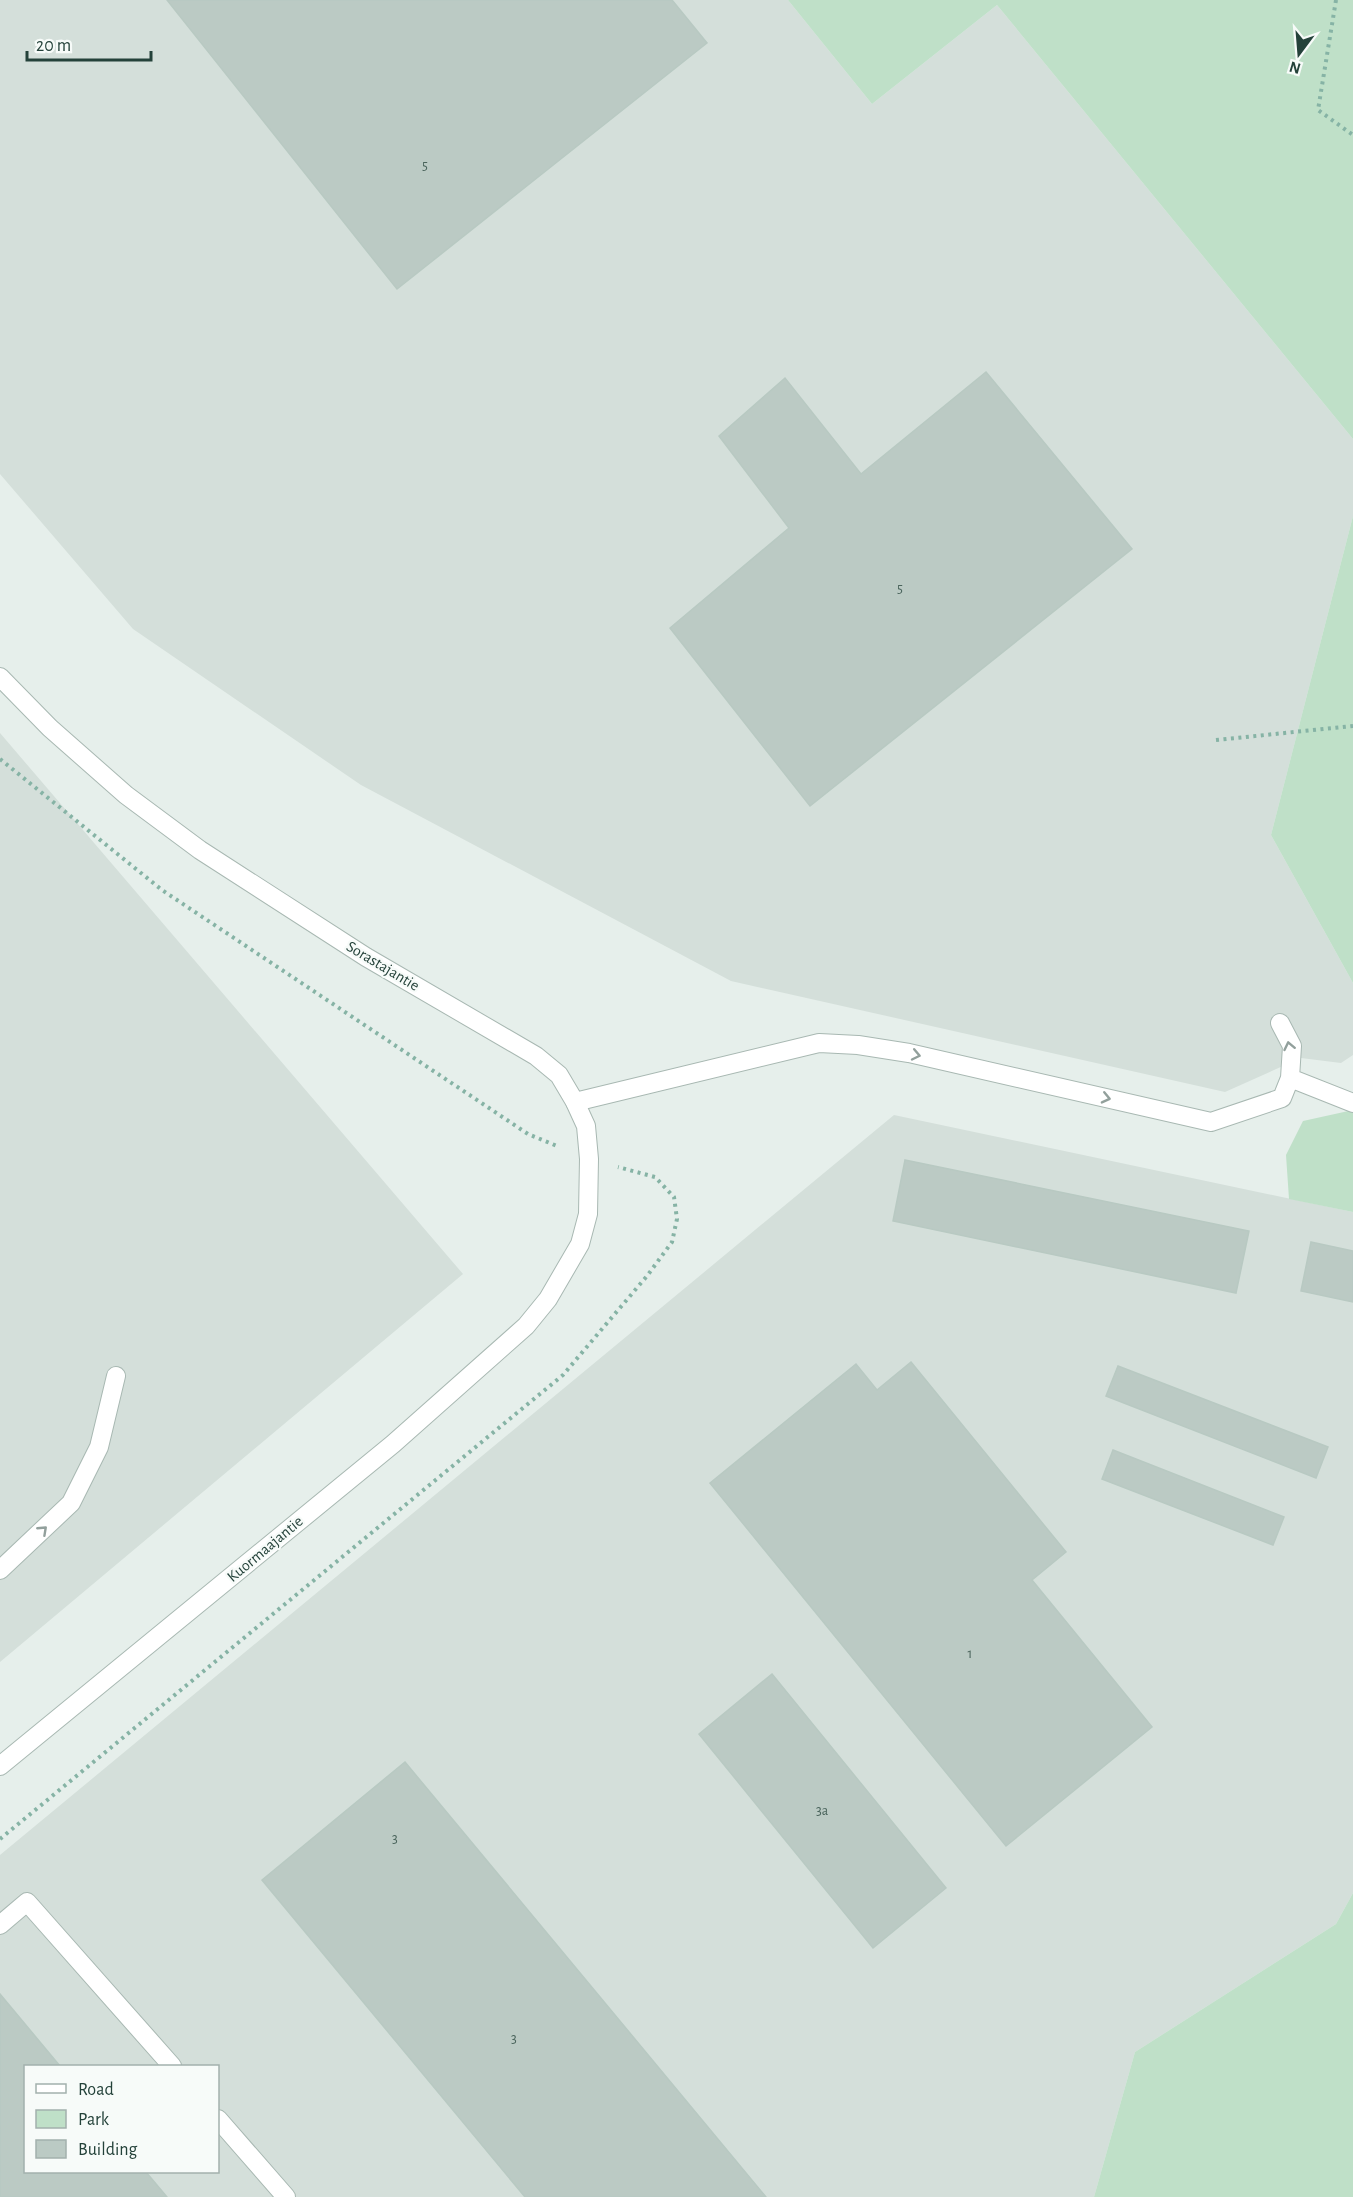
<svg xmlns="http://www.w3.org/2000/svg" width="1353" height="2197" viewBox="0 0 1353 2197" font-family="'Alegreya Sans',sans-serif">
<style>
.built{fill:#d4dfda;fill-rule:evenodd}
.green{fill:#bfe0c8}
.building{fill:#bbcac4;stroke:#b8c9c2;stroke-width:1.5}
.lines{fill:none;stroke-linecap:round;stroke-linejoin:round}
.service-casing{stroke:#a8b8b2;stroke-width:20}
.tertiary-casing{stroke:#a8b8b2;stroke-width:20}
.path{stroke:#86b3a5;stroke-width:4;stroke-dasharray:3 4.5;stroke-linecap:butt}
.service{stroke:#fff;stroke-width:18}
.tertiary{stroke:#fff;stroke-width:18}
.oneway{stroke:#92a09c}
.labels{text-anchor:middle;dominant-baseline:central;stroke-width:4.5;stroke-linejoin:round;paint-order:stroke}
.number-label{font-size:14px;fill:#4a645c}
.street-label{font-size:16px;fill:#24423a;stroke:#f7fbf9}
</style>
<rect width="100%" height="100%" fill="#e6efeb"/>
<path class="built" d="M0,0h788l84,104 125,-99 356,434v77l-82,319 82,148v72l-12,8 -40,-5 -76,34 -494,-111 -370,-196 -228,-156 -133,-155z
M0,733l463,541 -463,388z
M894,1115l459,97v681l-17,31 -201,128 -41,145h-1094v-342zM26,2066h192v106h-192z"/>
<path class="green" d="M788,0h565v439l-356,-434 -125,99z
M1353,516v467l-82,-148z
M1353,1110v102l-64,-13 -3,-44 17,-34z
M1353,1893v304h-259l41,-145 201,-128z"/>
<path class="building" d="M167,0h505l35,43 -310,246z
M986,372l146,177 -322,257 -140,-178 119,-100 -70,-92 66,-58 76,96z
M905,1160l344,71 -13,62 -343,-72z
M1311,1242l42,9v51l-52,-11z
M911,1362l155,190 -34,28 120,147 -146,119 -296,-363 146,-119 21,26z
M1118,1366l210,81 -12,31 -210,-82z
M1113,1450l171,67 -11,28 -171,-66z
M772,1674l174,214 -73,60 -174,-214z
M405,1762l361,435h-241l-263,-317z
M0,1994l60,72h-34v106h120l21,25h-167z"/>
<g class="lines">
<defs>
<path id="service" d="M1290,1078l63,25
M575,1102l244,-59 39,2 51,8 302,69 71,-24 8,-20 2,-32 -12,-23
M0,1570l71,-67 28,-56 17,-71
M0,1925l27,-23 145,164
M218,2119l68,78"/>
<path id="tertiary" d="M0,677l50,51 76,67 74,55 166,107 170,99 23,19 16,27 11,24 3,33 -1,55 -8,30 -32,55 -22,27 -133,118 -393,322"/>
</defs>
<use href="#service" class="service-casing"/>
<use href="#tertiary" class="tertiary-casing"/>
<path class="path" d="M1336,0l-18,110 35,25
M1216,740l137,-14
M0,759l162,131 366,244 29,12
M0,1839l563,-464 84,-99 25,-34 5,-23 -3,-22 -19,-20 -37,-10"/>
<use href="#service" class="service"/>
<use href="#tertiary" class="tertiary"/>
</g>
<defs><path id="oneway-chevron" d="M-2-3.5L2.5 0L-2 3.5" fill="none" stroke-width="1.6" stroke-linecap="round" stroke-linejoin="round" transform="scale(1.5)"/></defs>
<g class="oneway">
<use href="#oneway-chevron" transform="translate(1289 1046) rotate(-102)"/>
<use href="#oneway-chevron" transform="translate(916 1055) rotate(12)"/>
<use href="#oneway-chevron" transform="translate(1106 1098) rotate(13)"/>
<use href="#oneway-chevron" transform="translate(43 1530) rotate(-43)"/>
</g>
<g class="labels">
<g class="number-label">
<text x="425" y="166">5</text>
<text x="900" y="589">5</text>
<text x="970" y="1654">1</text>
<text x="822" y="1811">3a</text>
<text x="395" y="1839">3</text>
<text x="514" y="2039">3</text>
</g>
<g class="street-label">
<text transform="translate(383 966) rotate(31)">Sorastajantie</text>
<text transform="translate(265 1549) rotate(-40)">Kuormaajantie</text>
</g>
</g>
<rect x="24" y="2065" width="195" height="108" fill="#f7fbf9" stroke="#a3b1ad" stroke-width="1.5"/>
<rect x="36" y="2084" width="30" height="9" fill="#ffffff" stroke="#a3b1ad" stroke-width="1.5"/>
<text x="78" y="2095" font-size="18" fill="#24423a">Road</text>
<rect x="36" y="2110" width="30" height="18" fill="#bfe0c8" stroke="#a3b1ad" stroke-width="1.5"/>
<text x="78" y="2125" font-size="18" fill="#24423a">Park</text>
<rect x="36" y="2140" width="30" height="18" fill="#bbcac4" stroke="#a3b1ad" stroke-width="1.5"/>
<text x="78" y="2155" font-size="18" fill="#24423a">Building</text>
<g transform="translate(1299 54) rotate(196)" stroke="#f7fbf9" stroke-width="4.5" paint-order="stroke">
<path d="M0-4.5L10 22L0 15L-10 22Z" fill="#24423a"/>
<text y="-9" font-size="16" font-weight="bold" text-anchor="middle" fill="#24423a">N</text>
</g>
<path d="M27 51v9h124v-9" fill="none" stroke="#24423a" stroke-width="3"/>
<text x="36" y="51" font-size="18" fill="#24423a" stroke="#f7fbf9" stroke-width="4.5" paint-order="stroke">20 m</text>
</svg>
